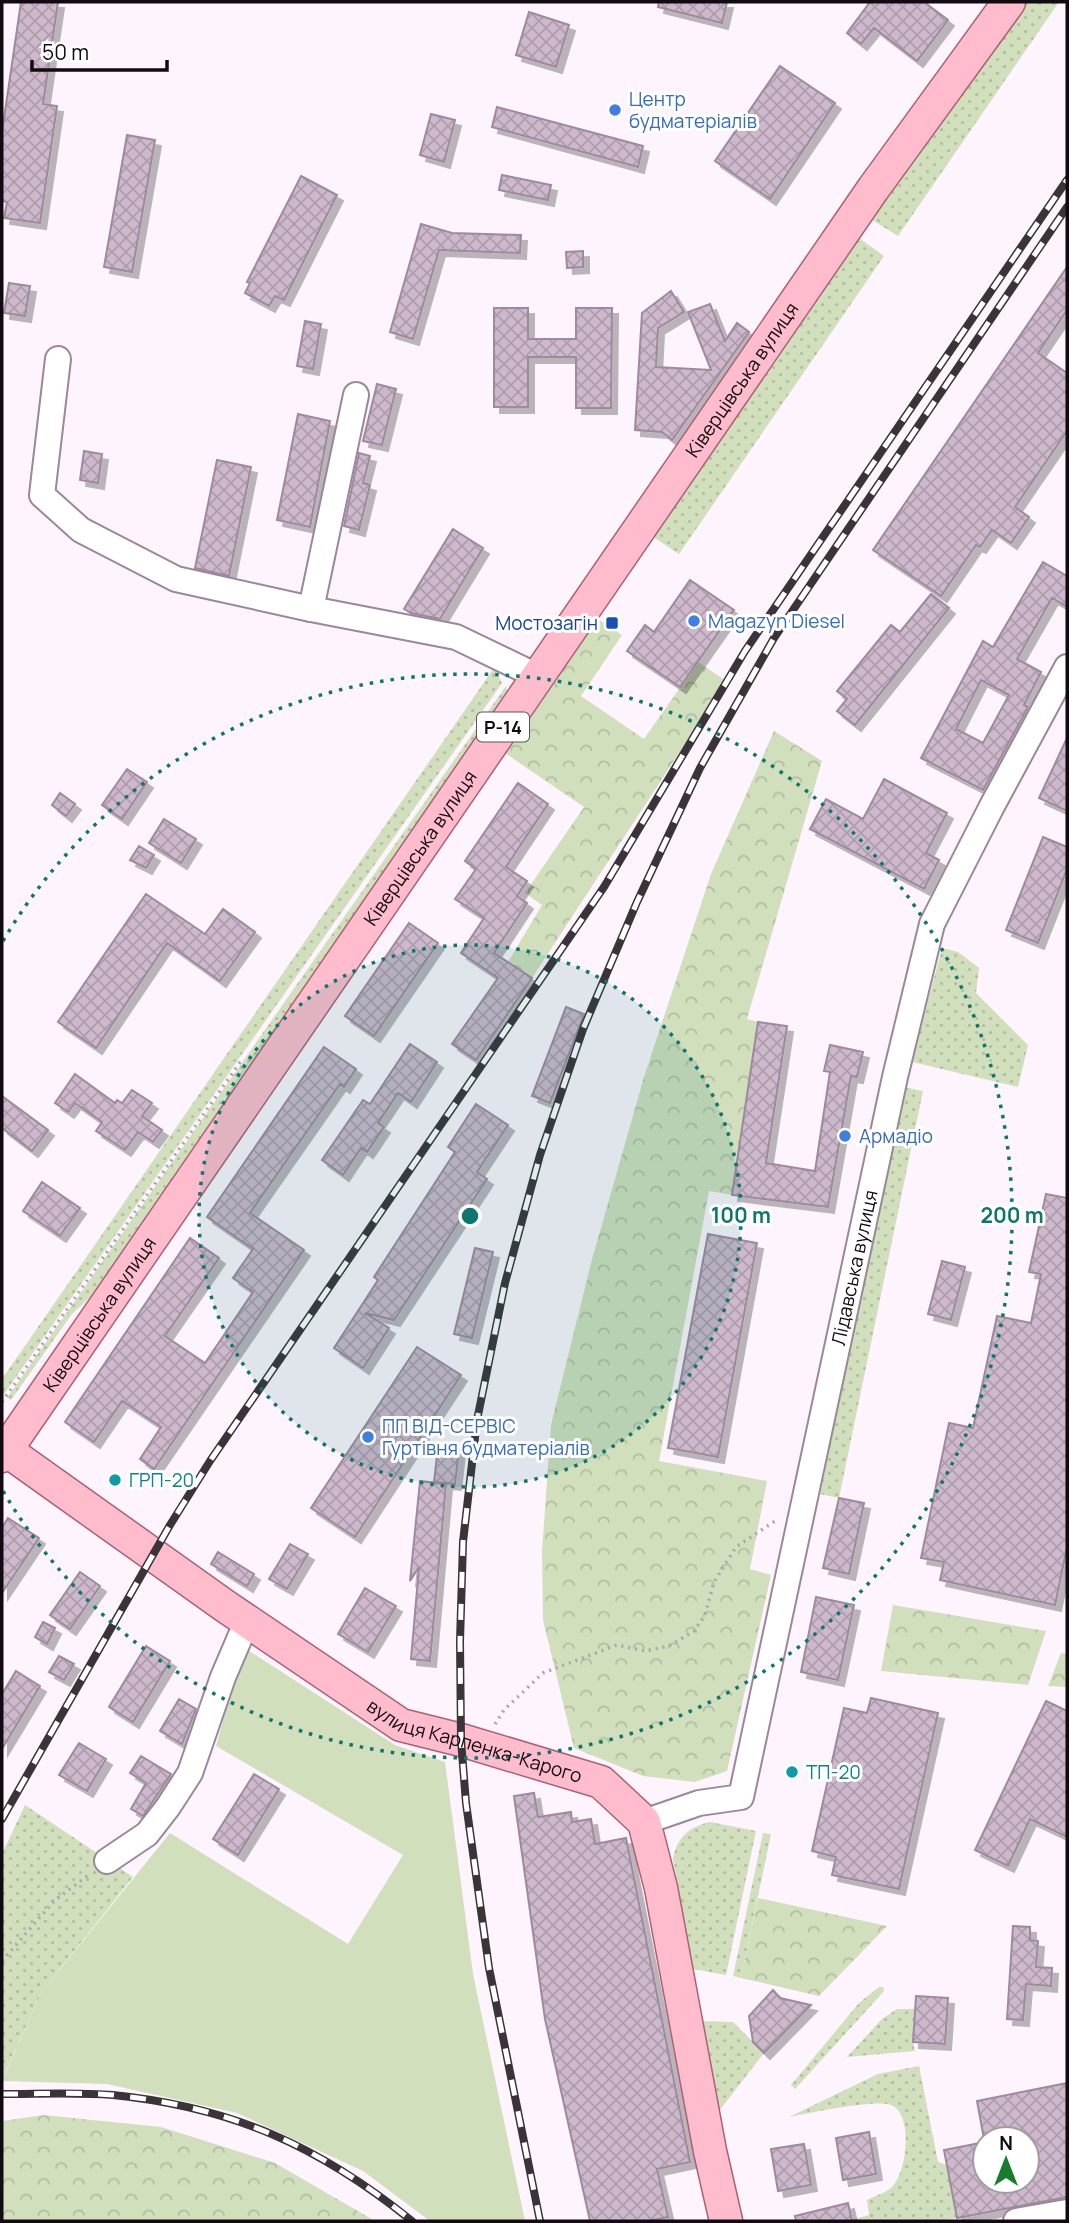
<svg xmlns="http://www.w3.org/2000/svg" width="1069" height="2223" viewBox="0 0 1069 2223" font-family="Manrope,sans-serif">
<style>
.grass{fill:url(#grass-dots)}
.forest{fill:url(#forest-crowns)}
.garden{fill:#d1dfbd}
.building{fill:url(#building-cross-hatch);stroke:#9e8a9d;stroke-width:2;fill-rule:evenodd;filter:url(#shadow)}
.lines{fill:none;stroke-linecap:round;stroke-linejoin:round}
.minor-casing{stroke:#9b879a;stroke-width:28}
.major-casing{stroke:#aa6174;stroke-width:35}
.path{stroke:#ada5ad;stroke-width:3.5;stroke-dasharray:2 5;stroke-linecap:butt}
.minor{stroke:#fff;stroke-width:24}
.major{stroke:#febccc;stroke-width:32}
.rail-casing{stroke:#3b333a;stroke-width:8}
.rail{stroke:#fff;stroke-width:5;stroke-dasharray:16;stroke-linecap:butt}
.ring{fill:none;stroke:#0f766e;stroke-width:3.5;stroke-dasharray:3.5 7}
.shop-dot{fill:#3f7fe0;stroke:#fff;stroke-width:2.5}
.transit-dot{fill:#1a4fb4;stroke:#fff;stroke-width:2.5}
.culture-dot{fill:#0f9aa8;stroke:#fff;stroke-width:2.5}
.labels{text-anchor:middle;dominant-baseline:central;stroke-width:6;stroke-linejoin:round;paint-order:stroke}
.shield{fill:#fff;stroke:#585458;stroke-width:2}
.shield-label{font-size:18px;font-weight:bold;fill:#110a10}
.shop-label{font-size:19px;fill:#366cbe;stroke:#fff;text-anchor:start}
.street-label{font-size:19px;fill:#110a10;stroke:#fff}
.transit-label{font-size:19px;fill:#164399;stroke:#fff;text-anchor:end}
.culture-label{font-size:19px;fill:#0d838f;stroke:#fff;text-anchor:start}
.centre{fill:#0f766e;stroke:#fff;stroke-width:3.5}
.ring-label{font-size:21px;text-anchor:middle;font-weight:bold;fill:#0f766e;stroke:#fff;stroke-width:6;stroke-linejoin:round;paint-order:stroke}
</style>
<defs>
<pattern id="grass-dots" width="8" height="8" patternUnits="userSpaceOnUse" patternTransform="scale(1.75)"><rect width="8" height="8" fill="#d1dfbd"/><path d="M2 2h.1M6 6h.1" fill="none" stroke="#b2bea1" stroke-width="1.8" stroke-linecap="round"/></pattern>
<pattern id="forest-crowns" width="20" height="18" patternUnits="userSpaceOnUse" patternTransform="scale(1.75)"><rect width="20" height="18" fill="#d1dfbd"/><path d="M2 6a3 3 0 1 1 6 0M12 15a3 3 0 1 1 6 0" fill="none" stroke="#b2bea1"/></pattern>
<pattern id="building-cross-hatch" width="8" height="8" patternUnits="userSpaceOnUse" patternTransform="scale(1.75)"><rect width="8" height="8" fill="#cdb8cc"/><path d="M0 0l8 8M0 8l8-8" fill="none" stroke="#af9dae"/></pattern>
<filter id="shadow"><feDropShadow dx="6" dy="6" stdDeviation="0" flood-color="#0004"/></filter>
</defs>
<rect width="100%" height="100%" fill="#fdf4fd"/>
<path class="grass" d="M1022,2h37l-161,234 -29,-18z
M859,238l25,18 -205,298 -26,-17z
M494,668l8,15 -500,714v-18z
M506,686l2,14 -408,588 -28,26 -61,86 -4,-2z
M942,948l16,4 21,16 -3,25 52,52 -10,42 -106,-25z
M904,1087l19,4 -84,407 -19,-4z
M25,1805l108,72 -92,116 -39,87v-226z
M710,1822l46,9 -30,144 -33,-6 -20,-110c4,-22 16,-32 37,-37z
M763,1833l8,1 -30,144 -8,-2z
M879,1987h4l1,4 -8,9 -81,89 -4,-4 68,-82z
M897,2009h18l-2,33 2,9 -68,6 35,-38z
M701,2021l32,1 31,31 -45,58z
M919,2066l19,96 9,3 10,53 -16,3h-94l22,-6 -2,-15c7,-4 18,-7 24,-12 16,-14 23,-74 0,-83 -17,-6 -81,8 -102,12l89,-43z"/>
<path class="forest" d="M595,617l27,18 -41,61 63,43 54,-77 28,19 -194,297 -24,-16 34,-57 -17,-12 59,-86 -82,-56z
M774,731l48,30 -75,258 11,3 -26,173 -23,-4 -50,270 108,20 -17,88 21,6 -44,196 -32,11 -52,-6 -69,-28 -31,-128 -1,-69 9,-126 40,-162 53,-186 67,-203z
M893,1605l153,26 -18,54 -147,-14z
M1061,1653l6,1v33l-19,-1z
M758,1898l129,28 -68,70 -78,-18z
M44,2115l117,12 114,36 100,58h-373v-100z"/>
<path class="garden" d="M243,1647l152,98 50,17 28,212 52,247h-95l-67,-50 -126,-58 -130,-29 -105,-3 39,-88 129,-160 178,111 55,-89 -187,-109z"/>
<path class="building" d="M21,2h37l-15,102 14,2 -17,117 -36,-5 3,-16 -5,-1v-69z
M659,2h68l-5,21 -64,-16z
M870,2h54l24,18 -31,41 -43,-33 -13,16 -14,-11z
M529,12l40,13 -13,42 -40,-12z
M780,66l55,37 -65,96 -55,-38z
M497,107l146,39 -5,21 -146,-40z
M431,114l24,6 -11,42 -24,-7z
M127,135l28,5 -23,132 -28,-5z
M502,175l49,10 -3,15 -49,-10z
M301,176l36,19 -53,105 -9,-4 -6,10 -24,-13 5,-10 -3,-1z
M421,224l31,9 69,2 -1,18 -81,-3 -26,89 -23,-7z
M583,251v16l-16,1 -1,-16z
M1067,267v43l-29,43 29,20v58l-52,76 14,10 -18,26 -19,-13 -12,17 -4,-2 -35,51 -68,-46z
M9,283l21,3 -5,30 -21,-3z
M671,291l13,21 -26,16 -2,39 55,3 -23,-58 22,-8 15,37 12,-18 12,9 -77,108 -10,-8 -27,-2 7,-117z
M494,308h34v31h48v-31h36l-1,100h-35v-51h-48v50h-34z
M305,321l16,3 -8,45 -16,-3z
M377,384l19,5 -14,56 -19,-4z
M298,414l32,7 -20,106 -33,-7z
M84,451l18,3 -4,29 -18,-3z
M359,453l11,3 -7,27 7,2 -11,45 -15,-4z
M217,460l34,7 -22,109 -34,-8z
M453,529l30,19 -43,71 -29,-6 -7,-4z
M1043,562l24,14v31l-15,-9 -35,61 24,13 -17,33 4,2 -45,83 -62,-32 62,-117 10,6zM981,680l28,15 -26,48 -27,-14z
M690,580l44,30 -54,77 -53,-36 18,-26 9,7z
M931,594l18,14 -94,117 -18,-14 10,-12 -10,-8 54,-66 9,7z
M1067,738v73l-28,-13z
M127,769l20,13 -25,37 -20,-14z
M884,779l63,34 -21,40 13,7 -15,29 -114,-60 16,-30 37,20z
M518,783l30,21 -42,63 21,14 -10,15 10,7 -33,50 38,25 -56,82 -24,-16 46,-66 -37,-25 23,-35 -29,-19 21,-30 -11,-8z
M60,793l15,11 -9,12 -14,-11z
M164,819l32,20 -15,24 -32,-20z
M1043,837l24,10v22l-29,74 -32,-13z
M139,846l15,9 -8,13 -16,-8z
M146,894l59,40 18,-25 32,23 -35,49 -53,-38 -71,105 -38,-26z
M409,923l29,20 -64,93 -29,-20z
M566,1007l18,7 -34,89 -18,-7z
M758,1022l29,4 -21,137 49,8 15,-99 -6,-1 6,-26 33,7 -6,25 -6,-1 -23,131 -96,-12z
M410,1044l27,18 -26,40 -13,-9 -20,30 6,4 -17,25 -6,-4 -18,27 -21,-15 41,-60 7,4z
M324,1047l32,22 -12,18 -4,-3 -90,129 54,37 -150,219 -14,-10 21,-32 -39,-26 -28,41 -29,-20 125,-184 29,20 -54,78 40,27 48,-71 -20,-14 20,-29 -46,-32z
M75,1074l40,29 2,-3 5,3 10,-13 20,13 -10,13 20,14 -9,12 -15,-10 -13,18 -29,-19 6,-9 -27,-19 -7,9 -13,-9z
M2,1096l46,34 -16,21 -30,-23z
M476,1104l32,21 -31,47 10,7 -93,141 -29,-7 24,15 -26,40 -29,-20 44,-68 -4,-3 81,-125 -7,-5z
M42,1182l38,26 -20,28 -37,-25z
M1046,1194l21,4v349l-12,58 -115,-25 4,-18 -23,-4 28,-135 24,5 24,-112 34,7 10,-49 -12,-2z
M708,1234l49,9 -39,214 -50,-9z
M475,1248l18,4 -21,86 -18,-4z
M942,1261l23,6 -14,53 -23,-6z
M417,1347l44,28 -106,162 -44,-29z
M438,1447l21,2 -4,35 -21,-2z
M420,1481l26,3 -16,177 -19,-2 8,-92 -9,14z
M839,1498l25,5 -15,71 -26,-6z
M8,1518l31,20 -37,55v-65z
M290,1544l18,10 -21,35 -18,-10z
M218,1552l36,22 -7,12 -36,-22z
M80,1572l20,14 -30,43 -20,-14z
M365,1588l31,18 -28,46 -30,-18z
M816,1597l38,8 -16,75 -37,-8z
M43,1622l12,6 -8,16 -12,-7z
M146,1646l24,15 -37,61 -24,-15z
M59,1656l15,8 -10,16 -15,-8z
M16,1671l24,15 -38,63v-55z
M871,1698l67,15 -39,176 -67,-14 4,-18 -24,-6 32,-143 23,5z
M179,1699l17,10 -14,35 -22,-13z
M1046,1701l21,10v126l-37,-18 -22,47 -33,-16z
M79,1743l27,16 -19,32 -28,-16z
M141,1756l30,18 -28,42 -12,-7 15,-26 -16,-10z
M254,1774l25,15 -41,66 -25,-16z
M534,1793l4,24 33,-5 1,10 19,-3 4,25 31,-6 64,324 -33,7 11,48 -20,4h-58l-45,-202 -31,-223z
M1013,1926l17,1v13l8,1 -2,26 16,1 -1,18 -25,-2 -3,36 -16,-1z
M773,1990l7,8 31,7 -47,48 -11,-11 -4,-26z
M916,1996l32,2 -3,46 -32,-2z
M1067,2083v114l-110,21 -13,-68 41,-8v39h42v-42h-43l-7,-38z
M869,2132l7,42 -33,6 -7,-42z
M804,2144l7,41 -33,6 -7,-42z
M848,2203l4,18h-56l-1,-5z"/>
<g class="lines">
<defs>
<g id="minor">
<path d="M58,359l-16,136 39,35 95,49 135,30 145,28 81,39"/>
<path d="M311,609l45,-214"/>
<path id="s1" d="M644,1822l55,-19 42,-6 154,-720 37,-153 60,-118 75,-139"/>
<path d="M107,1861l40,-27 21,-27 22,-34 33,-96 24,-56"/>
<path d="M1016,2221l51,-9"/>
</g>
<g id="major">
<path id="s2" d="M6,1450l219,156 176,119 60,15 140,42 43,40 17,66 49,263 16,70"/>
<path id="s3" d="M2,1456l871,-1267 136,-187"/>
</g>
</defs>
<use href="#minor" class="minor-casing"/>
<use href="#major" class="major-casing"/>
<path class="path" d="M2,1402l241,-344
M495,1724l9,-14 39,-37 74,-28 28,6 24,-5 25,-15 11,-16 9,-33 22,-35 42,-28
M2,1961l52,-60 37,-28"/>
<use href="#minor" class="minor"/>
<use href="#major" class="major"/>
<defs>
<path id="rail" d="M2,1819l168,-294 40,-64 394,-574 141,-236 322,-471
M2,2094c37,0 75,-2 111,1 119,12 206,51 299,126
M540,2221l-51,-253 -23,-165 -5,-63 -1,-99 3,-99 14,-122 28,-137 35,-128 43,-126 54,-127 63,-134 74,-130 293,-431"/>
</defs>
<use href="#rail" class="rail-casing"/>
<use href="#rail" class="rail"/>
</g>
<circle cx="470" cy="1216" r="271" fill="#0f766e" fill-opacity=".12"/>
<g class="ring">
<circle cx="470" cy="1216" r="271"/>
<path d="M3 941A542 542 0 1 1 3 1491"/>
</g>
<g class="shop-dot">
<circle cx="615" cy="110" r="7"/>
<circle cx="694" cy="621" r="7"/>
<circle cx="845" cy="1136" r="7"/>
<circle cx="368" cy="1437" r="7"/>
</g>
<rect class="transit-dot" x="605" y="616" width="14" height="14" rx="3.5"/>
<g class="culture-dot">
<circle cx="115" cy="1480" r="7"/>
<circle cx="792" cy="1772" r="7"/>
</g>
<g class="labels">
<rect class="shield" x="477" y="712.5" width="52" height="29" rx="5"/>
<g class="shield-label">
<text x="503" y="727">Р-14</text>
</g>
<g class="shop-label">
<text x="629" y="99">Центр<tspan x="629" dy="22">будматеріалів</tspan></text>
<text x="708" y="621">Magazyn Diesel</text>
<text x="859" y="1136">Армадіо</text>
<text x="382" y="1426">ПП ВІД-СЕРВІС<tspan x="382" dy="22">Гуртівня будматеріалів</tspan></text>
</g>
<g class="street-label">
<text stroke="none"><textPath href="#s3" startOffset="1306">Ківерцівська вулиця</textPath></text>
<text stroke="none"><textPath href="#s3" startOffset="738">Ківерцівська вулиця</textPath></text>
<text stroke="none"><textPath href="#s1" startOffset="642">Лідавська вулиця</textPath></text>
<text stroke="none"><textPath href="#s3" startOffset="172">Ківерцівська вулиця</textPath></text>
<text stroke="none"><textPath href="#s2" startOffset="556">вулиця Карпенка-Карого</textPath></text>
</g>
<g class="transit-label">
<text x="598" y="623">Мостозагін</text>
</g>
<g class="culture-label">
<text x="129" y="1480">ГРП-20</text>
<text x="806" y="1772">ТП-20</text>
</g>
</g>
<circle cx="470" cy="1216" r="10" class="centre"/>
<g class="ring-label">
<text x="741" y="1223">100 m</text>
<text x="1012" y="1223">200 m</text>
</g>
<rect width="1069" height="2223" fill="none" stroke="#110a10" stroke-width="7"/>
<g transform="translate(1006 2160)"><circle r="33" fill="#ffffff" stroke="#a09d9f" stroke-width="2"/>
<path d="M0-5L12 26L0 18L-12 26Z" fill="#187c2e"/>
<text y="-10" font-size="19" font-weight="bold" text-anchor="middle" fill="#110a10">N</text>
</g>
<path d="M32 60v10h135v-10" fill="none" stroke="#110a10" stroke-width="3.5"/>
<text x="42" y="60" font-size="21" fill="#110a10" stroke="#ffffff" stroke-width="5" paint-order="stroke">50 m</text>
</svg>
